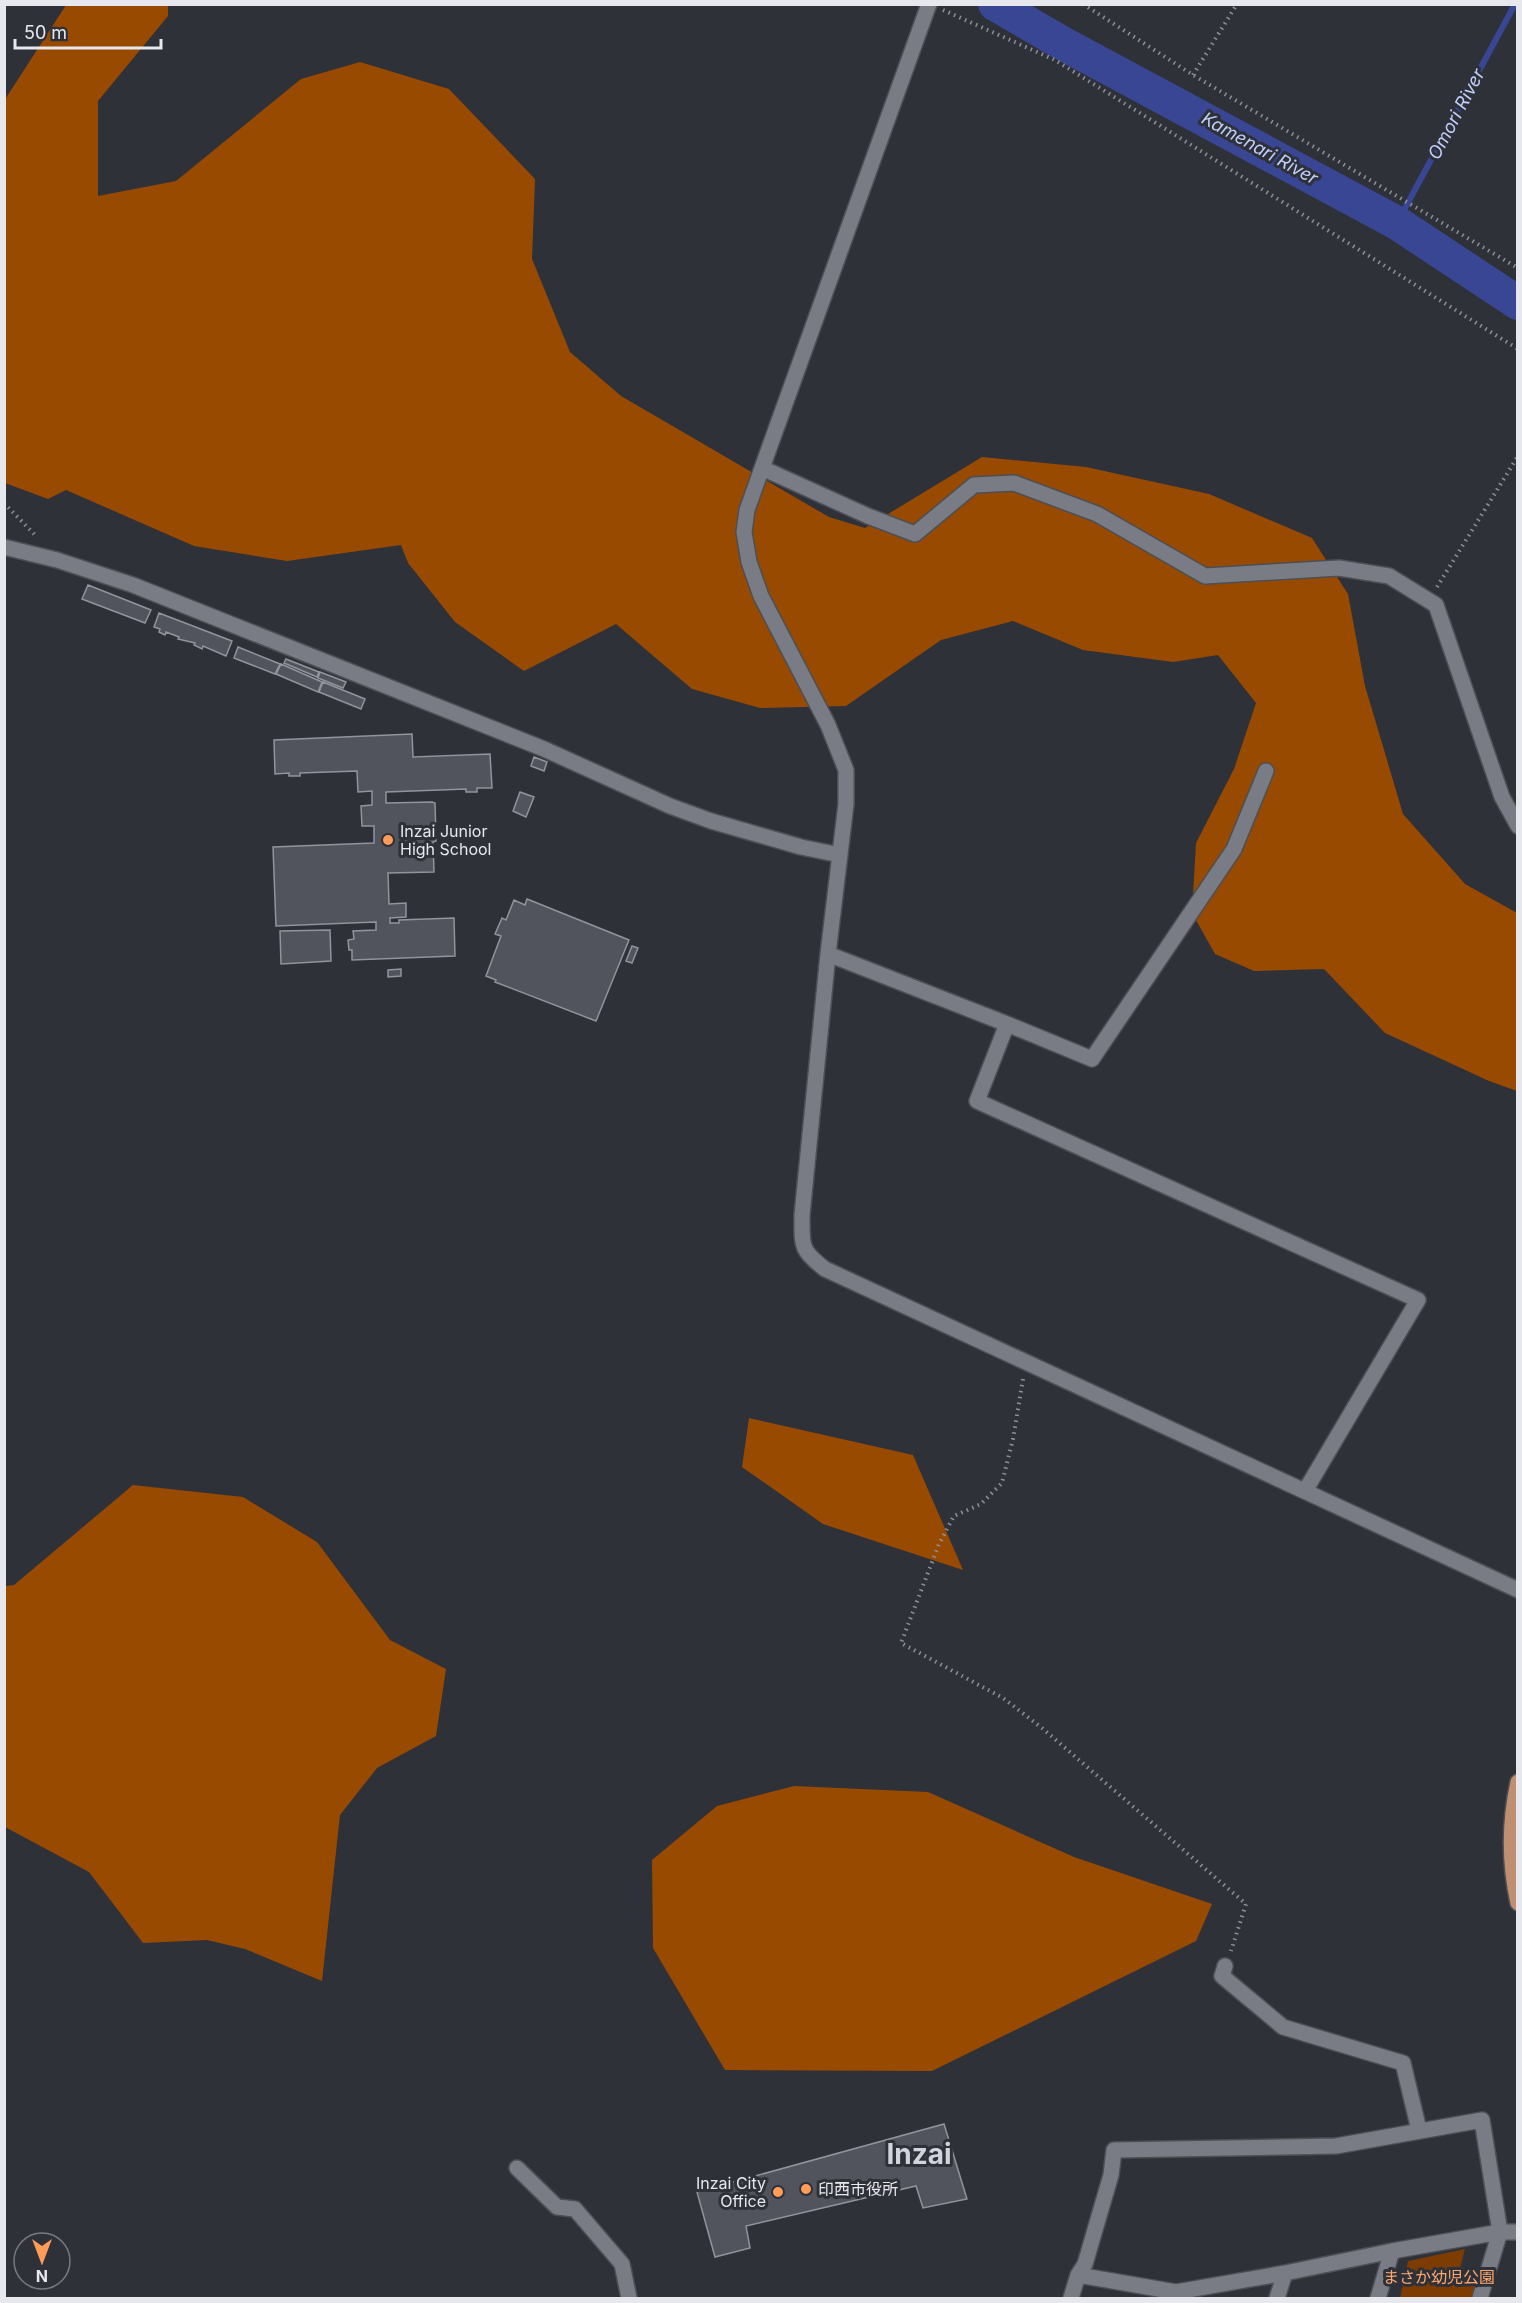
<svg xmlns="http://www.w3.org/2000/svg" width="1522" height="2303" viewBox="0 0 1522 2303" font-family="Inter,'Noto Sans JP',sans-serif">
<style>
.green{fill:#7d3c01}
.forest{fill:#984a00}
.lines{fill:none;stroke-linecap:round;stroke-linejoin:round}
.stream{stroke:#384693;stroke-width:6}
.river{stroke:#384693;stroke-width:34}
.building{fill:#51545c;stroke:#91949c;stroke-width:1.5}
.street-casing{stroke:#4d4f55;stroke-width:18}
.primary-casing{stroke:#4d4f55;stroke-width:18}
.path{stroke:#8f9097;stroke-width:4;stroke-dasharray:1.5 4.5;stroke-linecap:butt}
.street{stroke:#797c84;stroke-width:15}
.primary{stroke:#c08e70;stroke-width:15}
.poi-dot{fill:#fe9c58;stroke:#2f3139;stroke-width:2}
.labels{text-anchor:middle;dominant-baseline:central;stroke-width:6;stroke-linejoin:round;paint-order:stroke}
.poi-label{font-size:16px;fill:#e7e8ed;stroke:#2f3139;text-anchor:start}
.park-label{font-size:16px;fill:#fea86f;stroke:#2f3139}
.water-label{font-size:18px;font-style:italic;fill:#c1cefa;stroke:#2f3139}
.town-label{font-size:28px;font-weight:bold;fill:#d1d4dd;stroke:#2f3139}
</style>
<rect width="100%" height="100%" fill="#2f3139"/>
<path class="green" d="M1465,2249l-5,19 17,14 -4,16h-73l8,-37z"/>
<path class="forest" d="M66,5h102v11l-70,85v95l78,-15 125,-102 59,-17 89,27 86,90 -3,80 38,93 51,44 208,121 36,11 117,-71 104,10 123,27 103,44 36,56 17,92 38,128 62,70 52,29v178l-28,-10 -104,-48 -61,-64 -70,2 -39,-17 -23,-41 4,-70 38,-74 22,-66 -38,-48 -45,7 -90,-12 -70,-29 -72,19 -95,66 -86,2 -68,-19 -76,-65 -92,47 -69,-49 -47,-59 -7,-18 -114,16 -93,-15 -128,-56 -18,9 -43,-16 -1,-382z
M749,1418l164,37 50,115 -140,-46 -81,-57z
M133,1485l110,12 74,45 73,98 56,29 -10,67 -59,32 -37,47 -18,166 -77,-32 -38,-9 -64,3 -54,-71 -84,-45v-241l9,-1z
M794,1786l134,6 146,65 138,47 -16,37 -264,130 -207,-1 -72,-122 -1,-88 65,-54z"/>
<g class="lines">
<path class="stream" d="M1397,223l118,-219"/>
<path class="river" d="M995,4l67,39 335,180 121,80"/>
</g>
<path class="building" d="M88,585l63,25 -6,13 -63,-24z
M159,613l73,28 -6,15 -23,-10 -1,3 -8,-4 1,-2 -17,-4 1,-2 -13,-5 -1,3 -6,-3 1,-3 -6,-2z
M238,647l42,17 -5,10 -41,-16z
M286,659l33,13 -2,5 -33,-14z
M281,664l41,18 -4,10 -42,-18z
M320,672l26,10 -3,6 -25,-10z
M323,682l42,17 -4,10 -42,-17z
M412,734l1,23 77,-3 2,34h-15v4h-11v-3l-80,3v11l46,-1 3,1 1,38 -3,1 1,30 -46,1 1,31 17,-1v14l-16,1v5h9v-3l55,-2 1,38 -103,4v-10h-3l-1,-10 6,-1 -1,-8 23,-1v-8l-100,4 -3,-79 101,-4v-17h-12l-1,-20 11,-1v-14l-14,1 -1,-21 -57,2v3h-11v-3l-14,1 -1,-34z
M534,757l13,5 -3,9 -13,-5z
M520,792l14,5 -8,20 -13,-6z
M527,899l102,41 -33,81 -101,-39 1,-2 -10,-4 15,-40 -6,-2 7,-16 4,2 8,-20 11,5z
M330,930l1,31 -50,3 -1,-33z
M632,946l6,2 -6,15 -6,-2z
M401,969v7l-13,1v-7z
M944,2124l23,75 -44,9 -7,-22 -170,40 4,22 -35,9 -18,-65z"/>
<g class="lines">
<defs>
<path id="street" d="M929,4l-167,464 -15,42 -3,22 5,30 12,34 67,129 18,45v34l-18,150 -26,261c0,31 -2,35 23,54l693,321
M762,468l106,48 47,18 59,-49 40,-2 83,31 108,62 134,-8 50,8 47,29 66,192 16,29
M4,547l53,13 76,25 411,164 126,57 41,15 90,26 39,8
M828,954l179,70 -30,77 441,199 -113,191
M1007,1024l85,35 142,-210 32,-78
M1225,1966l-3,10 61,51 120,36 16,67
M517,2168l40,39 18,2 47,55 7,34
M1078,2275l98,17 109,-19 107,-22 108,-19h18
M1071,2298l7,-23 7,-11 26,-89 3,-25 222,-4 146,-26 18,112 -20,66
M1277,2298l8,-25
M1378,2298l14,-47"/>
<path id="primary" d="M1518,1782c-9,41 -9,81 0,121"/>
</defs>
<use href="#street" class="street-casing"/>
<use href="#primary" class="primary-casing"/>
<path class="path" d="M1083,4l110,71 325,193
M943,10l112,50 463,289
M1193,75l44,-71
M4,503l33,34
M1437,587l81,-131
M1023,1379l-10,60 -11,44 -21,21 -27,12 -15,28 -38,99 102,55 39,30 204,176 -15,47"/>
<use href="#street" class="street"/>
<use href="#primary" class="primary"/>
</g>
<g class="poi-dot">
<circle cx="388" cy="840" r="6"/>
<circle cx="806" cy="2189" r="6"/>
<circle cx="778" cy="2192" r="6"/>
</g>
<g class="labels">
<g class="poi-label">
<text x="400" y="831">Inzai Junior<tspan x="400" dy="18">High School</tspan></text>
<text x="766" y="2183" text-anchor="end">Inzai City<tspan x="766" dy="18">Office</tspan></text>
<text x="818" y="2189">印西市役所</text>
</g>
<g class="park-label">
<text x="1439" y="2277">まさか幼児公園</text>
</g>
<g class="water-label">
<text transform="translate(1456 114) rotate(-62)">Omori River</text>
<text transform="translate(1260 148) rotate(29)">Kamenari River</text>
</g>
<g class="town-label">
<text x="919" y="2154">Inzai</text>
</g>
</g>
<rect width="1522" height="2303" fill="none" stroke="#e7e8ed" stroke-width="12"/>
<g transform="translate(42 2261) rotate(180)"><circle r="28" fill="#2f3139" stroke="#797a81" stroke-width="1.5"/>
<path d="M0-4.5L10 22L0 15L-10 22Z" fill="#fe9c58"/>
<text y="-9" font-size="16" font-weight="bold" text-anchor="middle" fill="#e7e8ed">N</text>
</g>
<path d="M15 39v9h146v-9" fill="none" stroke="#e7e8ed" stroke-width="3"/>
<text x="24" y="39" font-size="18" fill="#e7e8ed" stroke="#2f3139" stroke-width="4.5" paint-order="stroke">50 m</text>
</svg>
